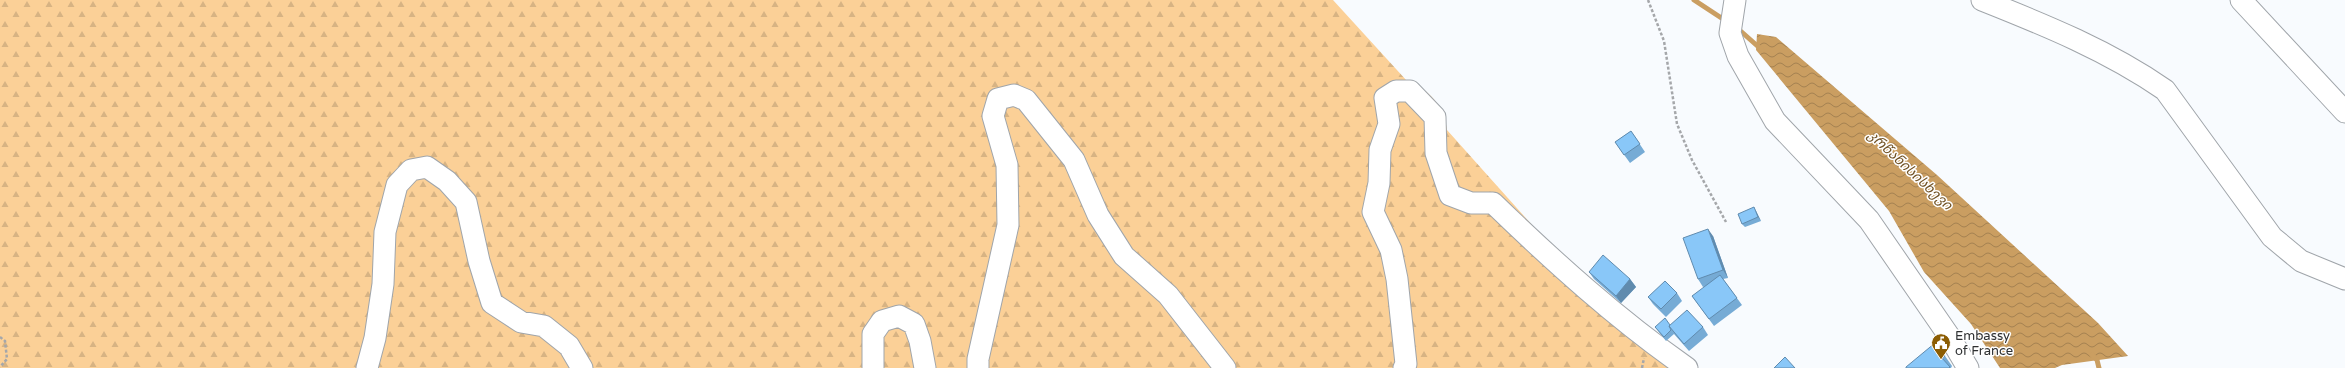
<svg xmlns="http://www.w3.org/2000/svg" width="2345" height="368" viewBox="0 0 2345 368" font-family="'Varela Round','Noto Sans Georgian',sans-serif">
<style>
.forest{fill:url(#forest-firs)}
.water{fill:url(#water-waves)}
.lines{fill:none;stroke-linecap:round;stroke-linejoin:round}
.stream{stroke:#ca9e61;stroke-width:5}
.minor-casing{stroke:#a0a5aa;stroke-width:23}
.path{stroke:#a5a7aa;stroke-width:2.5;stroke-dasharray:3 2;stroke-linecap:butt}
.minor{stroke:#fff;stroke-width:21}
.wall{fill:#76abd5}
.shaded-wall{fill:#608bae}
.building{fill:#89c7f8;stroke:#608bae}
.labels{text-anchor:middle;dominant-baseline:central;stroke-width:3;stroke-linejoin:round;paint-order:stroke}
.poi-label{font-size:13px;fill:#2e3032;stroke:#fff;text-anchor:start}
.water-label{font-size:14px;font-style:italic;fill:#705123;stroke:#fff}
</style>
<defs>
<pattern id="forest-firs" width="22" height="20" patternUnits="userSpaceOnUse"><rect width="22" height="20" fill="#fbd097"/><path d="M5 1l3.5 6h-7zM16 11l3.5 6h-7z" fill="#d7b383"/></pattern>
<pattern id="water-waves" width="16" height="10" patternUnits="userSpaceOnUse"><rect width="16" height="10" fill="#ca9e61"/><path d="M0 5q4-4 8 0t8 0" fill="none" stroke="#a48151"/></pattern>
</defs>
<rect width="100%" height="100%" fill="#f8fbfe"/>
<path class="forest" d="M0,0h1333l74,81c22,8 37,25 40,49l129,144 121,94h-1697z"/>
<path class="water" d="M1757,34l19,3 161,138 161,148 30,33 -66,9 -7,3h-55l-29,-44 -47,-52 -35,-61 -133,-161z"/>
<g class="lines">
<path class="stream" d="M1694,0l32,21
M1736,27l26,23
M2092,355l5,5 2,8"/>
<defs>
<path id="minor" d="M1735,0l-5,33 8,23 37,65 94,99 80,116 19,32
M1982,0c63,25 127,51 183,90l107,147 29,24 44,18
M2241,0l104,112
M367,368l8,-30 8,-54 2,-52 12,-47 14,-15 16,-3 20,14 19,21 13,59 13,42 29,19 23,4 25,20 13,22
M873,368v-34l9,-13 17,-5 15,8 6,17 5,27
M978,368v-9l30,-134 -1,-60 -14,-49 5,-17 16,-4 12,5 48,60 24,55 26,41 44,39 57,73
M1404,368l2,-4 -9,-85 -6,-29 -18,-38 6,-29 1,-33 9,-26 -4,-26 11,-7h14l25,26 1,36 14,42 21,8h22c61,59 124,116 194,165"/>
</defs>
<use href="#minor" class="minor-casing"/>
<path class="path" d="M1648,0l16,41 13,83 15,36 34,62
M0,337l5,4 2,18 -7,8
M1642,368l2,-10"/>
<use href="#minor" class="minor"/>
</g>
<path class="wall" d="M1631,131l14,21 -15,11 -15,-21z
M1756,211l5,10 -16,6 -3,-3z
M1713,236l15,42 -5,1 19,26 -28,21 -22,-30 15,-10 -4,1 -5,-8z
M1589,272l41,7 6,8 -15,16 -27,-24z
M1677,293l5,8 -16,16 -13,-13 -5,-7z
M1670,325l33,2 5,8 -19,16 -15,-17 -8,7 -11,-14z
M1945,356l7,10 -1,2h-45z"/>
<path class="shaded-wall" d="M1754,207l7,14 -3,-4z
M1708,229l5,7 15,42 -5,-8z
M1630,279l6,8 -15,16 -5,-7z"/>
<path class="building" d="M1631,131l9,13 -16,11 -9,-13z
M1754,207l4,10 -16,7 -4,-10z
M1708,229l15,41 -25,9 -15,-41z
M1603,255l27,24 -14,17 -27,-24z
M1720,275l17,23 -28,21 -17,-23z
M1665,281l12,12 -16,16 -13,-12z
M1687,310l16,17 -19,17 -15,-18z
M1665,318l5,7 -1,1 2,4 -7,7 -9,-10z
M1935,343l10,13 -3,2 8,9 -1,1h-43v-1z
M1785,357l10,11h-21z"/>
<defs>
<symbol id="civic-pin" viewBox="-11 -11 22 30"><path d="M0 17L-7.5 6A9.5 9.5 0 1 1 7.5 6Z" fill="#8c5d04" stroke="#fff"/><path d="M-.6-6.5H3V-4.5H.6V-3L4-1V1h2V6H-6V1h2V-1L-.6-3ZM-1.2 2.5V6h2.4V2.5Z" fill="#fff"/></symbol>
</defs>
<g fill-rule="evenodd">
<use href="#civic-pin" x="1930" y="332" width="22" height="30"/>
</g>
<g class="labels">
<g class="poi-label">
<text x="1955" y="336">Embassy<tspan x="1955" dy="15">of France</tspan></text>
</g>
<g class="water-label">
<text transform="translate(1910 170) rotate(43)">კრწანისისხევი</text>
</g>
</g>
</svg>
